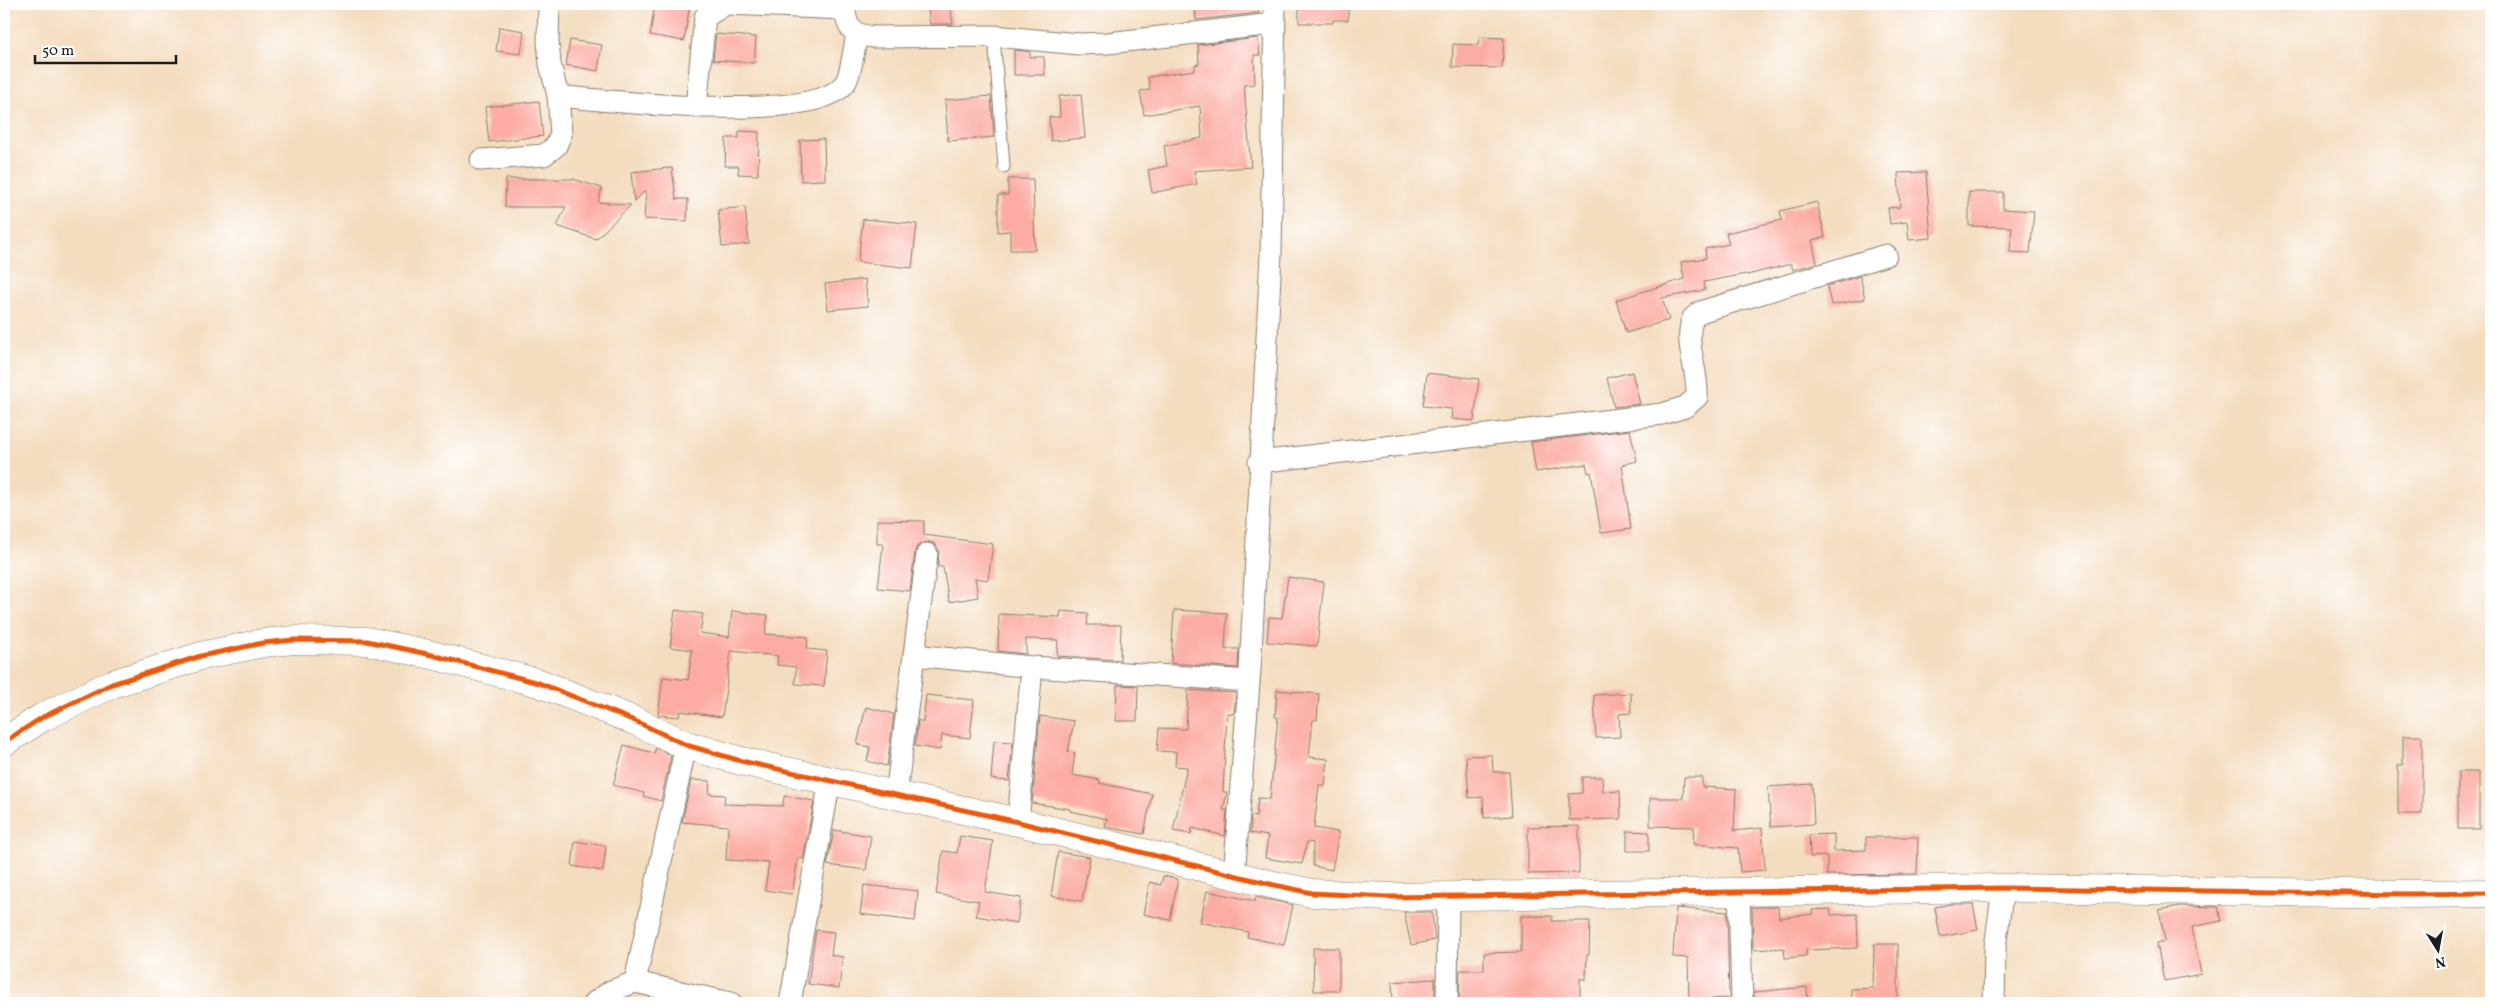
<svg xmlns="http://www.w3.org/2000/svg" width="2495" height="1007" viewBox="0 0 2495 1007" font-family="Vollkorn,serif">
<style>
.building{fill:#fcaca2}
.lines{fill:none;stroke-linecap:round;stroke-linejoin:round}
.service-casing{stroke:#887c6e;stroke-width:13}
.minor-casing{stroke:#887c6e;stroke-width:23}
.tertiary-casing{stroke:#887c6e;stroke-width:29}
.service{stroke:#fff;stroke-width:11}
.minor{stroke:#fff;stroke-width:21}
.tertiary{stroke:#fff;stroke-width:28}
.cycleway-casing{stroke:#fff;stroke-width:8}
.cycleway{stroke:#e8590c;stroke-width:5}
</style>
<rect width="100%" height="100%" fill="#fff"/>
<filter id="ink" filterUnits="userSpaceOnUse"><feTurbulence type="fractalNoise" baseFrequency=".02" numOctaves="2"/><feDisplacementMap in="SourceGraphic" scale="10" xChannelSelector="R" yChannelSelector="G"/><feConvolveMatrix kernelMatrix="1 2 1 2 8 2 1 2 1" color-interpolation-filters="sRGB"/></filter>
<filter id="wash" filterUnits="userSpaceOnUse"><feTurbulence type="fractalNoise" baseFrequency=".0096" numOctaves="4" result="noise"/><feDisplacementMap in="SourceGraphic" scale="20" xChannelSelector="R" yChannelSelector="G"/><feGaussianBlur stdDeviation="1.12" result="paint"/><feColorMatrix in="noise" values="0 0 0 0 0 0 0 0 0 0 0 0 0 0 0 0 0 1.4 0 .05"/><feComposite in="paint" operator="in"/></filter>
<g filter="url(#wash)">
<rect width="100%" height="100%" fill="#f4ddbf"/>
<g id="blocks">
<path class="building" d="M655,4h35l-6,37 -34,-6z
M927,4h23l3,20h-23z
M1195,4h64v9l-63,7z
M1299,4h49v16h-15v3h-34z
M499,27l25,4 -3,23 -25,-3z
M716,34l40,3 -2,26 -41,-3z
M1479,37l25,1 -2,30 -50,-1 1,-23 25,1z
M1258,38l2,17h-6l1,29 -11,1 7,82 -57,4 3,13 -45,9 -4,-23 19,-4 -3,-20 38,-8 -2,-32 -56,9 -4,-24 10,-1 -2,-13 47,-7v-5l4,-1 -1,-19z
M570,40l32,5 -4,26 -32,-6z
M1014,50l16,2v5h14l1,18h-31z
M1081,94l4,44 -34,3 -2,-24h11l-1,-21z
M991,96l3,41 -46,4 -3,-41z
M539,101l4,35 -54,6 -4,-35z
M739,131l20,1 -1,43 -20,-1 1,-8h-14l1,-28h13z
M824,139l1,41 -24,1 -1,-41z
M669,168h3l4,31h12l-1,22 -43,-2 2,-29 -12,11 -3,-29z
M1926,172l5,66 -22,2 -2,-18 -17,2 -2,-16 12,-1 -2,-34z
M506,179h67l29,9 -4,14 33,3 -35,34 -39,-13 9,-19h-61z
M1008,179h25l2,71h-25v-19l-12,1v-37h10z
M1969,192h34v17l31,2 -4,42 -20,-1 2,-25 -43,-1z
M1817,202l8,35 -13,3 5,23 -24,7 -2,-6 -44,11 -1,-1 -42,8 1,8 -43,8 7,22 -43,13 -10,-33 68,-21 -3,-17 25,-4 -1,-9 24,-5 -3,-11 56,-13 -2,-9z
M745,207l4,37 -27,3 -4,-37z
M863,219l54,5 -5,44 -54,-6z
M1860,276l5,23 -34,6 -4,-19z
M865,279l3,27 -40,4 -3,-26z
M1632,372l8,32 -26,3 -7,-29z
M1427,373l52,6 -5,42 -23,-2 1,-10 -29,-3z
M1630,430l7,31 -15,4 9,64 -30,4 -10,-61 -3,1 -2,-9 -50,8 -5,-30z
M877,520l47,1v14l69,9 -5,36 -13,-2 3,19 -29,5 -6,-35h-5l1,-17 -4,-6 -7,-2 -11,4 -2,6 -5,39 -32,-3 5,-44h-6z
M1288,577l36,5 -7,64 -50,-4 2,-25 13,1z
M675,610l28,4 -3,19 29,4 3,-26 36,4 -3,19 43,3 -1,12 20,2 -3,35 -29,-2 1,-17 -19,-2 1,-9 -47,-5 -9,66 -42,-6 -1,6 -21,-2 5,-38 25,3 4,-30 -22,-3z
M1174,610l53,3 -2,36h14l-1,19 -67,-5z
M1061,611l27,2 -1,12h34l-1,35 -63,-4 1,-16 -32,-1v15l-28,-3 1,-37 61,3z
M1117,685l21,1 -1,35h-21z
M1188,690l48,3 -2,21 -7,-1 -4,79h4l-4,18h4l-2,26 -33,-8 -1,6 -18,-3 14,-64 -12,-1 1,-14 -19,-1 2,-23 27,1z
M1277,690l42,4 -2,26h-4l-4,37 19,2 -3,27 -6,-1 -5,43 25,4 -7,38 -19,-4v-23l-6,-1 -5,22 -37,-6 3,-22 -18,-3 1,-17 5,1 2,-19 12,1 8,-82h-3z
M1631,693v20l-12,1 1,23 -24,1 -2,-43z
M926,695l48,5 -4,38 -28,-3 -2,15 -25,-4 3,-26 5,2z
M866,707l28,7 -7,52 -20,-5 3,-14 -13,-3z
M1040,716l34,5 -6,31 7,1 -3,22 28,5 -1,3 53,11 -8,40 -39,-7 2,-8 -37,-8v-2l-38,-6z
M2403,736h19v78h-24v-49h5z
M994,741l19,1 -4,39 -18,-2z
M624,745l30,8 2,-5 15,7 -10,46 -18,-5 1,-3 -31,-8z
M1492,755l1,17h16l3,44 -28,2 -1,-21 -14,1 -3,-42z
M2458,772h21v57h-21z
M1582,777h20l1,15 17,-1 1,28 -52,1v-26l13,-1z
M1684,777h18v10l34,2 -2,42 28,-3 3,42 -25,2 -2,-24 -45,-4 1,-17 -44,-1v-28h33z
M691,780l19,1 -1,13 16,1 -1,9 59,2 1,-10 30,5 -11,58 -5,-1 -6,36 -27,-4 4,-28 -43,-2 2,-34 -46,-4z
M1812,784l2,40 -43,3 -3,-40z
M1579,826v47l-51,1v-47z
M834,830l37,6 -5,34 -39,-5z
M1627,831l22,1v19h-22z
M1834,834v17l32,-1v-13h52l-1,37 -90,1v-19l-17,1 -1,-22z
M960,836l33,5 -8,51 36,6 -4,25 -41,-7 3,-15 -43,-7 7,-43 14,2z
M575,841l31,5 -3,25 -31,-5z
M1058,852l32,5 -8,44 -31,-5z
M1163,876l15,3 -8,41 -27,-6 7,-32 11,3z
M864,885l54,6 -3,30 -55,-7z
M1207,891l48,10 1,-4 37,8 -9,40 -37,-8 1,-5 -48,-10z
M1951,904h22l5,26 -38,7 -5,-30z
M2179,906l39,1 3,14 -29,6 9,47 -37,7 -7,-38 8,-2 -6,-31z
M1752,907h26l1,11 34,-4 -1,-4 18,-1 1,6 26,-1 1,34 -52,2v6l-21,2 -1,-10 -31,2z
M1676,908l51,4 2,86 -40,2 -1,-42 -15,-1z
M1404,912h28l3,28 -24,5z
M1521,916h31v5h38l-1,34h-2l-1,24h-6v24h-121l1,-33h24v-17l37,-1z
M816,930l18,2 -3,23 12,2 -4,31 -31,-4z
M1874,944h24v59h-46l-1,-14 22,-1z
M1313,948h26v43h-25z
M1435,979v24h-42l-1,-21z
M1807,987l1,16h-54v-11z"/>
</g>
</g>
<g filter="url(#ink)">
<use href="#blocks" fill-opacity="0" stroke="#887c6e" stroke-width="1"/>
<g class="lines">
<defs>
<path id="service" d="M994,36l10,131"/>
<path id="minor" d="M844,4c2,23 6,30 29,33l121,-1 85,8 29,-1 166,-19
M558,96c51,5 258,29 287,-13 6,-8 9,-36 12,-48
M696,107l9,-90 21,-13 118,5
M481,160l63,-5 12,-9 5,-12 -3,-38 -8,-32 -2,-23 1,-37
M1259,462l403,-48 23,-7 12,-10c2,-26 -14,-55 -4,-79l7,-6 186,-57
M914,655l118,12 217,14
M896,795l31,-241
M1018,822l14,-155
M1234,876l16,-206 9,-168 12,-248 4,-250
M1739,890l3,113
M635,982l51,-237
M594,1003l17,-12 24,-9 96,21
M790,1003l40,-223
M1447,1003l1,-108
M1994,1003l1,-55 8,-60"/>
<path id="tertiary" d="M4,742l39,-25 69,-33 89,-28 62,-13 31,-3 73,1 65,14 107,28 96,38 51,24 55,16 277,61 256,63 38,8 75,4 616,-9 407,6 81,-1"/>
</defs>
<use href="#service" class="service-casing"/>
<use href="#minor" class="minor-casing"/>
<use href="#tertiary" class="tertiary-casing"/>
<use href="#service" class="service"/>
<use href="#minor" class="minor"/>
<use href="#tertiary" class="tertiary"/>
<defs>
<path id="cycleway" d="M4,742l39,-25 69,-33 89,-28 62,-13 31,-3 73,1 65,14 107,28 96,38 51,24 55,16 277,61 256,63 38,8 75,4 616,-9 407,6 81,-1"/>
</defs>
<use href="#cycleway" class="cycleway-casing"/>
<use href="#cycleway" class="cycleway"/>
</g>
</g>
<rect width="2495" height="1007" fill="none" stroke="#fff" stroke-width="20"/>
<g transform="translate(2438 950) rotate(169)" stroke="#ffffff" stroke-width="4" paint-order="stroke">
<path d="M0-4L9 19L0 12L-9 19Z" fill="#1c1c1c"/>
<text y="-8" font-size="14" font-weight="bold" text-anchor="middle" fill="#1c1c1c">N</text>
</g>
<path d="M35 55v8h141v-8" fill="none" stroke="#1c1c1c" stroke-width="2.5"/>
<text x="42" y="55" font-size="15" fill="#1c1c1c" stroke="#ffffff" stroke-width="4" paint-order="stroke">50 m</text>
</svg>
